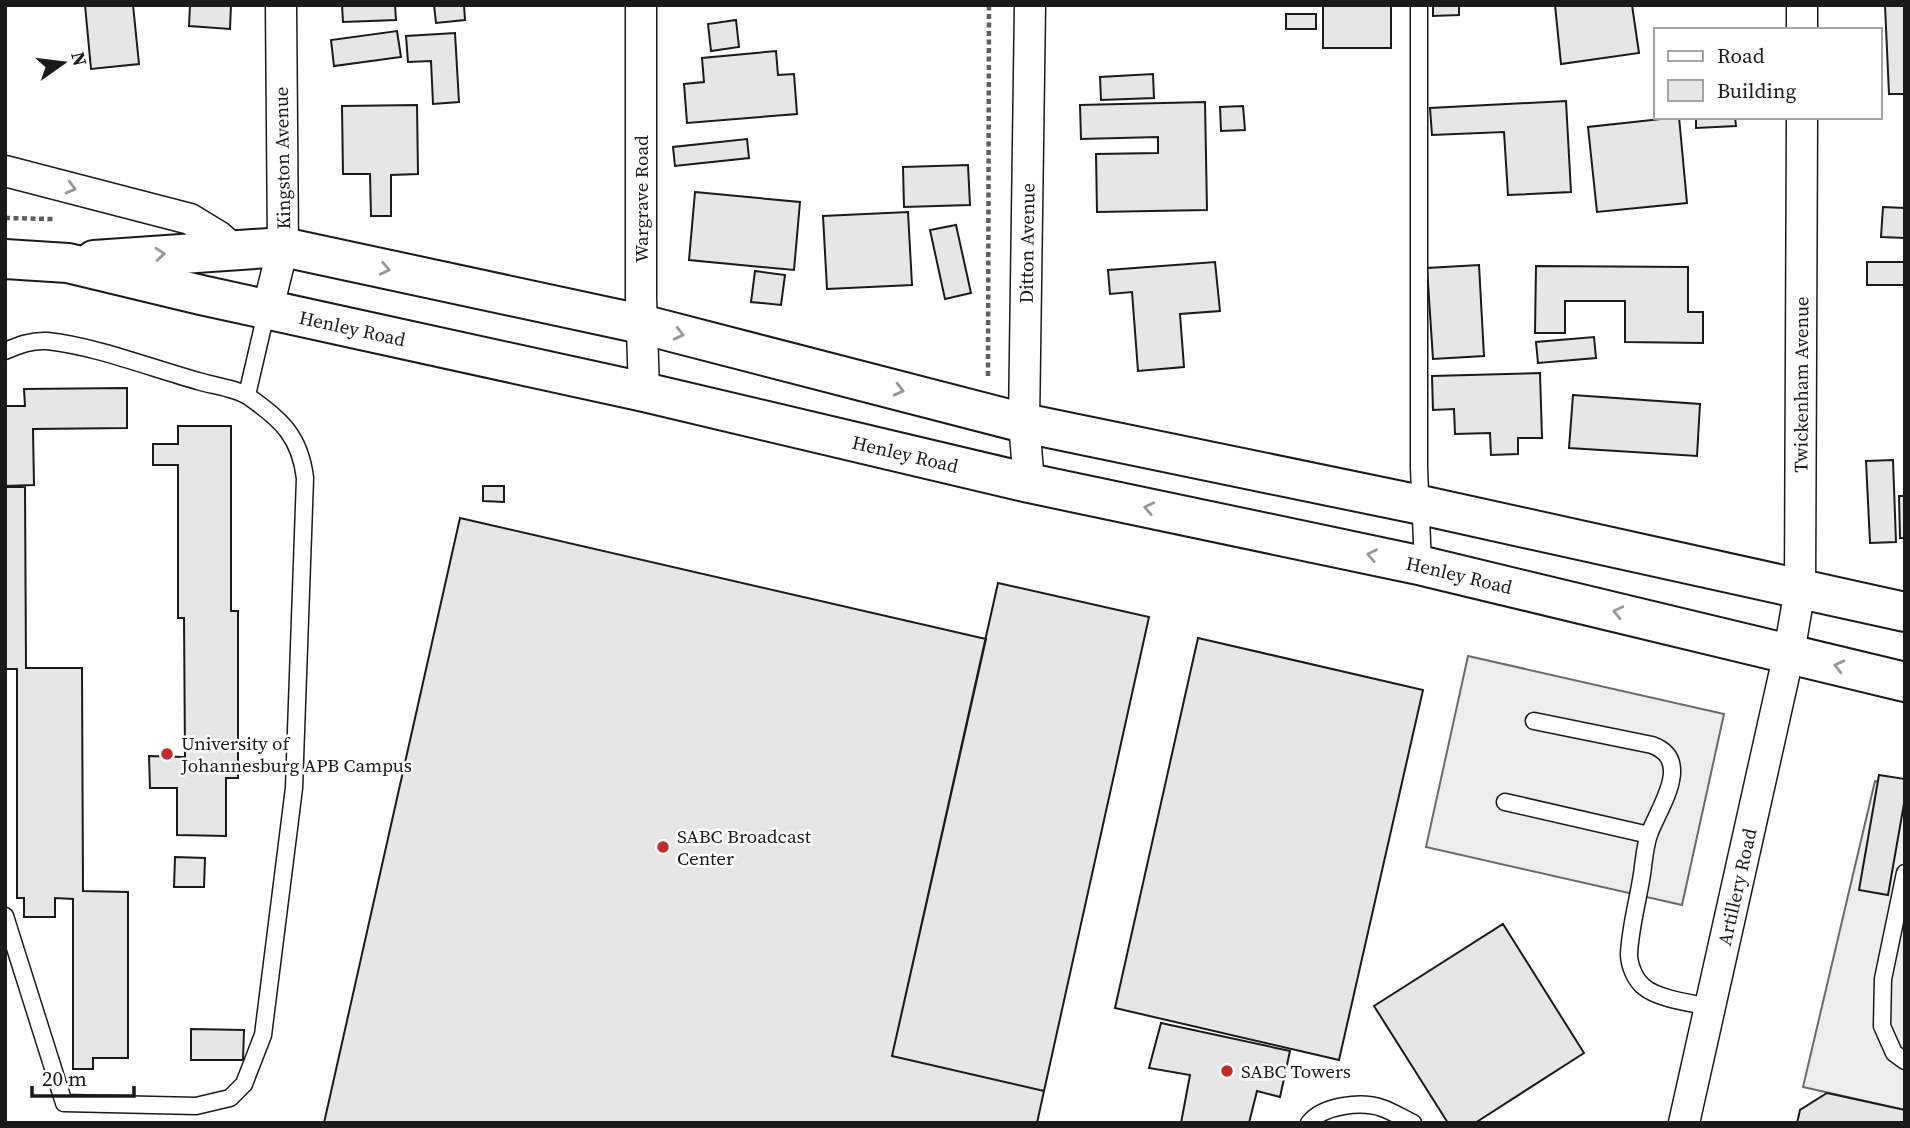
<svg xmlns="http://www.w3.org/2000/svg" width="1910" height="1128" viewBox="0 0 1910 1128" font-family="'Source Serif 4',serif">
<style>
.parking{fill:#ededed;stroke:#6a6a6a;stroke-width:2}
.building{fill:#e6e6e6;stroke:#1a1a1a;stroke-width:2}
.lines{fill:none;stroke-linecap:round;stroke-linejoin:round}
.lane-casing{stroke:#1a1a1a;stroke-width:19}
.street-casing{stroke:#1a1a1a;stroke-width:33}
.secondary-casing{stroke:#1a1a1a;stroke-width:42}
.path{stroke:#5f5f5f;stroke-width:4.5;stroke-dasharray:5 3.5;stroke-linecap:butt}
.lane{stroke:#fff;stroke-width:16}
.street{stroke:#fff;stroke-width:30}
.secondary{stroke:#fff;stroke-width:38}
.oneway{stroke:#989898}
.poi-dot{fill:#c62828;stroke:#fff;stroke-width:2.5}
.labels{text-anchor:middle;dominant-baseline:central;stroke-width:5;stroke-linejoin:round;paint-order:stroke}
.street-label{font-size:19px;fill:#1a1a1a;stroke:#fff}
.poi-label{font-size:19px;fill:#1a1a1a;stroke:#fff;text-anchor:start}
</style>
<rect width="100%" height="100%" fill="#fff"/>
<path class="parking" d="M1468,656l256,58 -42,191 -256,-58z
M1875,781l30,8v321l-102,-23z"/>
<path class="building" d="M85,5h48l6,59 -48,5z
M190,5h41l-1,24 -41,-3z
M342,5h53l1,15 -53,2z
M434,5h30l1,15 -29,3z
M1323,5h68v43h-68z
M1433,5h26v10l-26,1z
M1555,5h77l7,48 -78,11z
M1885,5h20v89h-16z
M1286,14h30v15h-30z
M736,20l3,27 -28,4 -3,-27z
M397,31l4,26 -67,9 -3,-26z
M455,33l4,69 -26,2 -2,-43 -23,1 -2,-26z
M776,51l2,24 16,-1 3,40 -110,9 -3,-39 20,-2 -2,-24z
M1153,74l1,24 -53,2 -1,-23z
M1566,101l5,91 -63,3 -4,-63 -72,3 -2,-27z
M1205,102l2,108 -110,2 -1,-58 62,-1v-16l-77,2 -1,-34z
M417,105l1,69 -27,1v41h-20l-1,-42h-27l-1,-68z
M1243,106l2,24 -24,1 -1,-24z
M1679,117l8,86 -90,9 -9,-85z
M1696,117h39l1,9 -40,2z
M747,139l2,19 -74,8 -2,-19z
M968,165l2,40 -66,2 -1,-40z
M695,192l105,10 -6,68 -105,-10z
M1883,207l22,1v30l-24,-1z
M908,212l4,73 -85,4 -4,-73z
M956,225l15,68 -26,6 -15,-69z
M1215,262l5,49 -40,3 4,53 -46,4 -6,-79 -22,2 -2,-24z
M1867,262h38v23h-38z
M1479,265l5,91 -51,3 -6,-91z
M1536,266l152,1v45h15v31l-78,-1v-41h-60v32h-30z
M755,271l30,4 -4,30 -30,-3z
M1594,337l2,21 -58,5 -2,-21z
M1540,373l2,65h-24v16l-27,1 -1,-22 -35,1 -1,-25 -21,1 -1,-34z
M127,388v40l-94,1 1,56 -29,1v-80h20l-1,-17z
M1573,395l127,9 -3,52 -128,-8z
M178,426h53v185h7v167h-12v58l-49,-1v-47h-27l-1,-32 36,1 -1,-139h-6v-153h-25v-21h25z
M1893,460l3,82 -26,1 -4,-82z
M483,486h21v16l-21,-1z
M5,487h20l1,181h56l1,223 45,1v166h-35v11h-20v-170l-18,-1v19h-31v-19h-7v-229h-12z
M1899,496h6v42h-5z
M460,518l526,121 -94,417 152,35 -7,32h-713z
M998,583l151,34 -105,474 -152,-35z
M1198,638l225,52 -84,370 -224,-52z
M1879,775l26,4v19l-17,97 -29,-5z
M175,857l30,1 -1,29h-30z
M1503,924l81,129 -109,70h-27l-74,-117z
M1161,1023l129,28 -10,46 -23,-6 -8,32h-68l9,-48 -41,-7z
M191,1029l53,1 -1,30h-52z
M1827,1093l78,17v13h-108l3,-13z"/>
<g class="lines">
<defs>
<path id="lane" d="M1419,5v463l4,98
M5,351c14,-6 27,-11 42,-10 48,5 104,27 151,40 16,5 38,7 51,16 33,23 51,40 56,81l-11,310 -31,247 -19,49 -14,14 -34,8 -132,-3 -59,-187
M247,395l20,-86
M1534,721l118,24c41,15 8,61 -2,87 -6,14 -6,33 -9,48 -4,24 -11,50 -12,74 0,11 6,26 15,33 14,12 48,16 66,20
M1505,802l144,33
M1905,873l-22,106 -1,47 12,27 11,8
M1309,1123c14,-18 53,-22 73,-15 11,4 21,10 31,15"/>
<g id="street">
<path d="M641,5v292l3,95"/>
<path d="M1802,30v-25"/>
<path d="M5,171l185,48 28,17 15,13"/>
<path d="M268,308l15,-61 -2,-242"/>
<path id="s1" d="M1029,483l-5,-60 6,-418"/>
<path id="s2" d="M1684,1123l105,-470 11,-64 2,-472"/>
</g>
<g id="secondary">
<path id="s3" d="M5,259l63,4 133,32 443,97 385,91 394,83 482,116"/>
<path d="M94,260l189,-13 358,77 383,99 397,82 484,107"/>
</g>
</defs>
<use href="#lane" class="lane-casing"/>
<use href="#street" class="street-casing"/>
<use href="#secondary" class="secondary-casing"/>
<path class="path" d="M5,218l48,1
M988,376l1,-371"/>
<use href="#lane" class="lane"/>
<use href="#street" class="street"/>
<use href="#secondary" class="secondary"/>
</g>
<defs><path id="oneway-chevron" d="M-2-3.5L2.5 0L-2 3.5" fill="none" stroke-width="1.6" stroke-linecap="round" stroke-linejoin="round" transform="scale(1.75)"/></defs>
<g class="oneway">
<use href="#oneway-chevron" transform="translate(71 188) rotate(15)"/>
<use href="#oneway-chevron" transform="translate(160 254) rotate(-5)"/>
<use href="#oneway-chevron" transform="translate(385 269) rotate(12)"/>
<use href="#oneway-chevron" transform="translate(679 334) rotate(14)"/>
<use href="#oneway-chevron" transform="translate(899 390) rotate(14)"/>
<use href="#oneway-chevron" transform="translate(1149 508) rotate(-168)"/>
<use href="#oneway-chevron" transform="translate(1372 555) rotate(-168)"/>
<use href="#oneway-chevron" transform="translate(1618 612) rotate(-167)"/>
<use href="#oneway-chevron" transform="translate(1839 666) rotate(-166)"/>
</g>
<g class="poi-dot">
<circle cx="167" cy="754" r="7"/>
<circle cx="663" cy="847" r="7"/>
<circle cx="1227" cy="1071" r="7"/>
</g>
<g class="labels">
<g class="street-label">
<text transform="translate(282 158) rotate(-91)">Kingston Avenue</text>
<text transform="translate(641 199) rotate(-90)">Wargrave Road</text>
<text stroke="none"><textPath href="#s1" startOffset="240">Ditton Avenue</textPath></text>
<text stroke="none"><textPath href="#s3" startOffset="355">Henley Road</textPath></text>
<text stroke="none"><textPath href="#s2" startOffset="751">Twickenham Avenue</textPath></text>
<text stroke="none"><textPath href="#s3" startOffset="922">Henley Road</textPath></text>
<text stroke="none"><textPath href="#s3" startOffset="1489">Henley Road</textPath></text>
<text stroke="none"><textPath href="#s2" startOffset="242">Artillery Road</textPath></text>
</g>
<g class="poi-label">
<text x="181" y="743">University of<tspan x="181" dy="22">Johannesburg APB Campus</tspan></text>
<text x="677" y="836">SABC Broadcast<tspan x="677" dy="22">Center</tspan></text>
<text x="1241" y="1071">SABC Towers</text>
</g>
</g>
<rect width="1910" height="1128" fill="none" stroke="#1a1a1a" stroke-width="14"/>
<rect x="1654" y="28" width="228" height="91" fill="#ffffff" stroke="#a3a3a3" stroke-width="2"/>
<rect x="1668" y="51" width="35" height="10" fill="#ffffff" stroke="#a3a3a3" stroke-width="2"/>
<text x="1717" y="63" font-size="21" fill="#1a1a1a">Road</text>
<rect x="1668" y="80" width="35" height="21" fill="#e6e6e6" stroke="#a3a3a3" stroke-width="2"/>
<text x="1717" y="98" font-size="21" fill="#1a1a1a">Building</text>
<g transform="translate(63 63) rotate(76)" stroke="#ffffff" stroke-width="5" paint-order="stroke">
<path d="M0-5L12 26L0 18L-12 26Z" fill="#1a1a1a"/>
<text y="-10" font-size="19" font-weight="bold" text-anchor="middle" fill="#1a1a1a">N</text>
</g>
<path d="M32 1086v10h102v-10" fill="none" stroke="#1a1a1a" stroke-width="3.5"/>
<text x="42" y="1086" font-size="21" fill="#1a1a1a" stroke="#ffffff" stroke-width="5" paint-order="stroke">20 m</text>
</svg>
